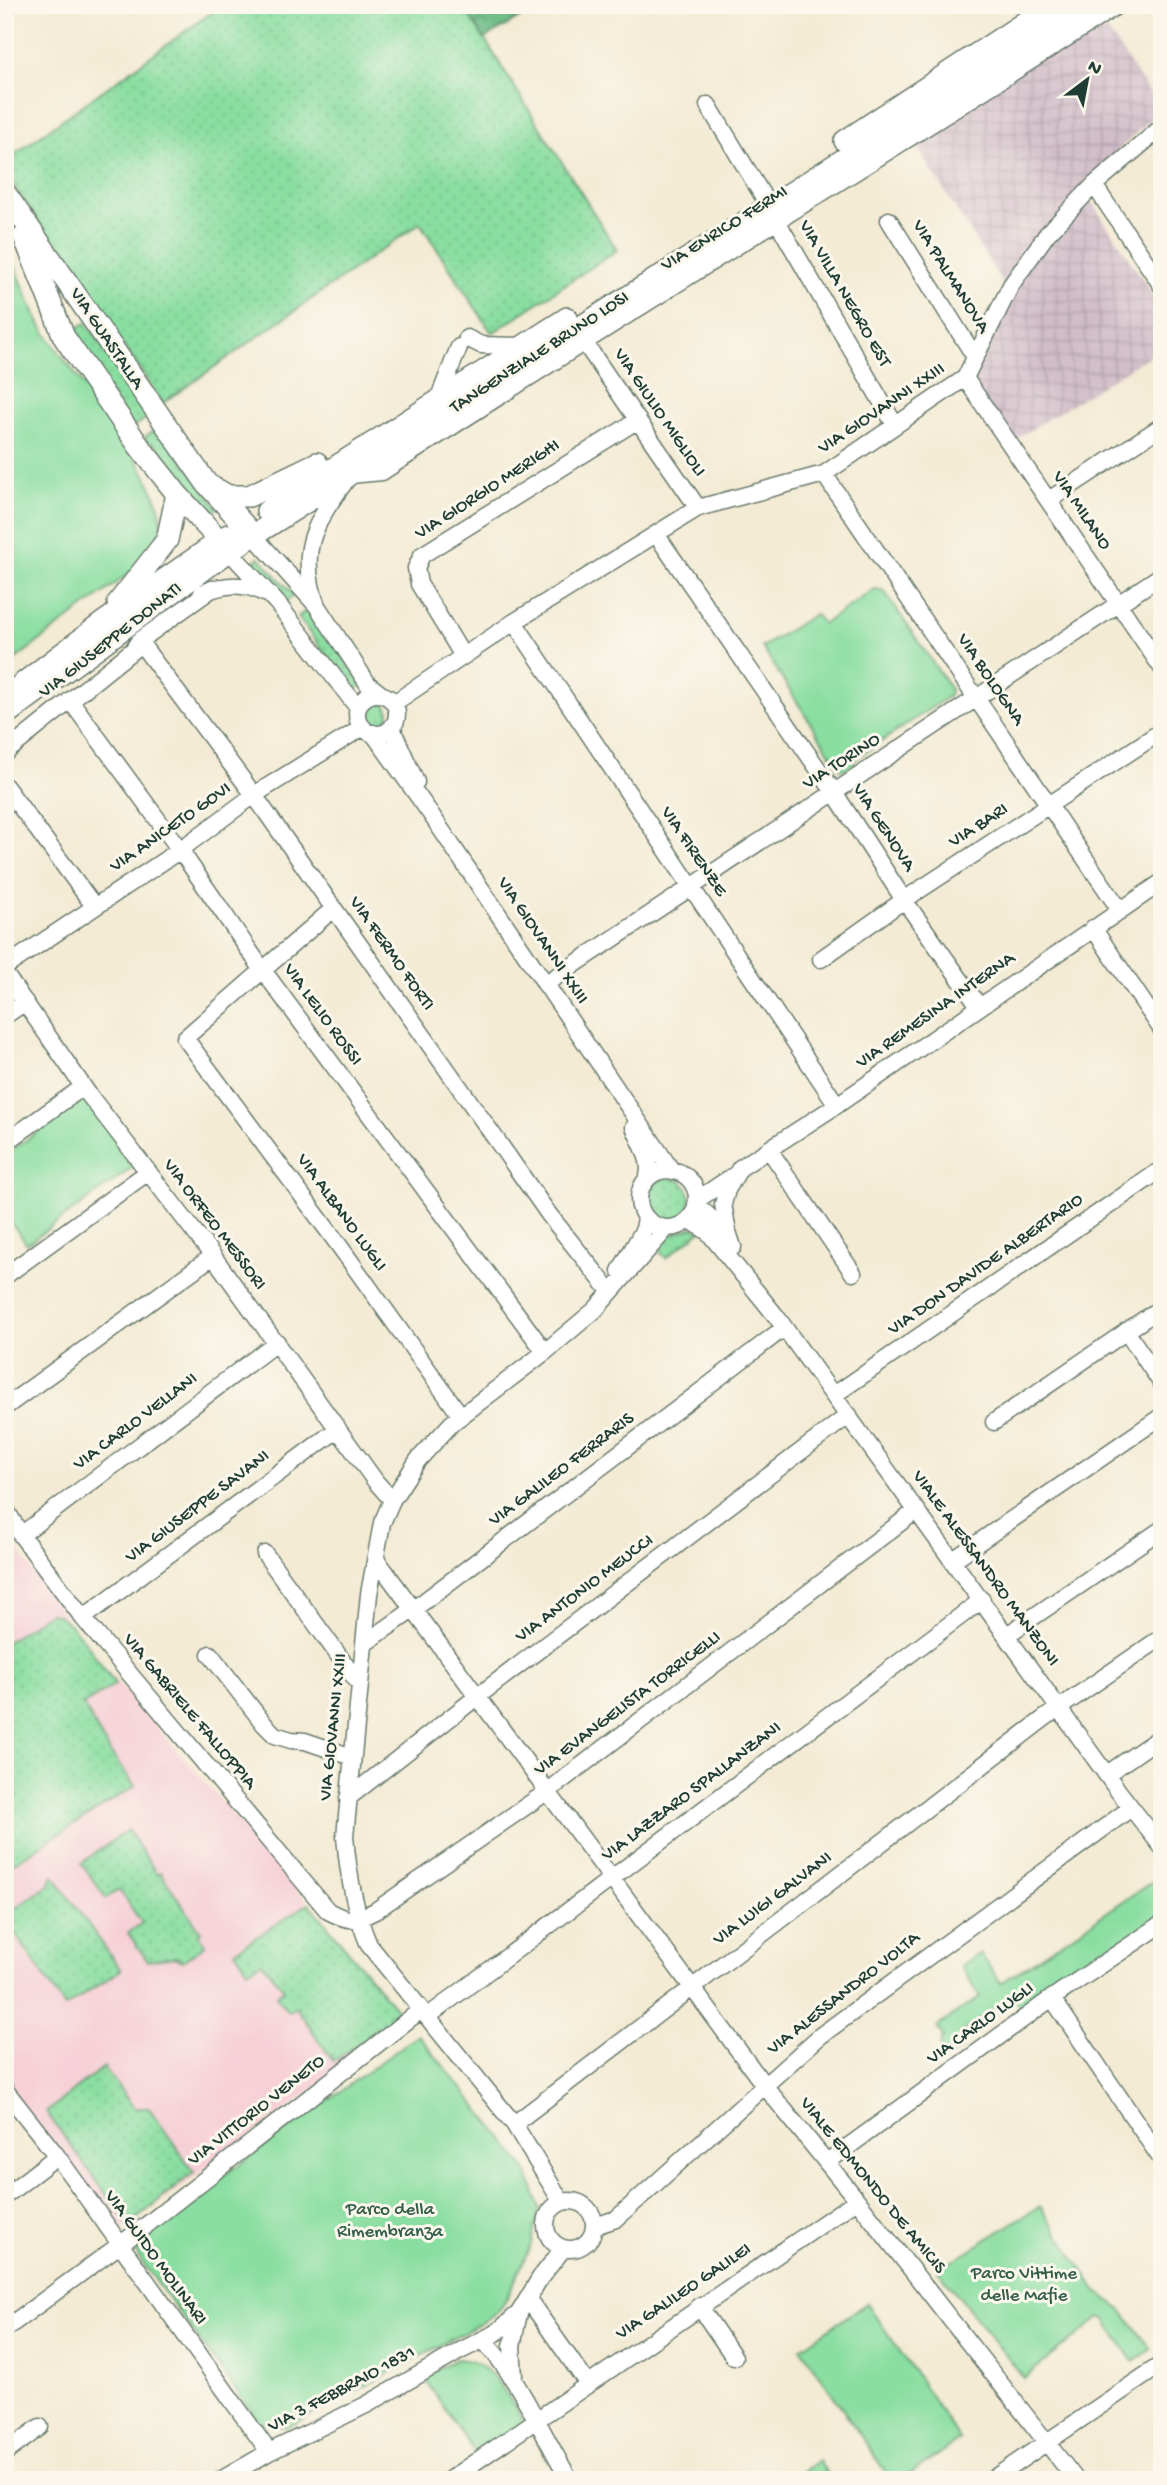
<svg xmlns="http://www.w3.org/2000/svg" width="1167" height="2485" viewBox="0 0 1167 2485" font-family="'Gochi Hand',sans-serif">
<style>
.built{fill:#f6cfd7}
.industrial{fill:url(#industrial-grid)}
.grass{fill:url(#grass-dots);stroke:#548e6a;stroke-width:2}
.forest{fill:url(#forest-crowns);stroke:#477d5e;stroke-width:2}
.park{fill:#8adea1;stroke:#548e6a;stroke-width:2}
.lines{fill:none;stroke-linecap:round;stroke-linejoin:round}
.minor-casing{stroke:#697a6c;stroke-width:19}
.major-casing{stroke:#697a6c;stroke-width:24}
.minor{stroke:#fff;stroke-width:16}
.major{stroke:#fff;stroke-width:21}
.labels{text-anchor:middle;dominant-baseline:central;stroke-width:6;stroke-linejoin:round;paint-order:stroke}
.street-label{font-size:19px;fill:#1f3d34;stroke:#fbf7ec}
.park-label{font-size:19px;fill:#345d4a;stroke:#fbf7ec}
</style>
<defs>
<pattern id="industrial-grid" width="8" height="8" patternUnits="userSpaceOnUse" patternTransform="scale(1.75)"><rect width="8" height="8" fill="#d1bdc9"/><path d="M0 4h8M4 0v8" fill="none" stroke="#b3a3ad"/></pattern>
<pattern id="grass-dots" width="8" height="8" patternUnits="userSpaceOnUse" patternTransform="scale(1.75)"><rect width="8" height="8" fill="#8adea1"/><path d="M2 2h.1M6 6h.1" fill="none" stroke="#77bf8b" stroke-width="1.8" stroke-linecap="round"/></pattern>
<pattern id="forest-crowns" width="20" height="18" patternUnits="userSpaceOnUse" patternTransform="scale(1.75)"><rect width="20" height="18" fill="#6fbd87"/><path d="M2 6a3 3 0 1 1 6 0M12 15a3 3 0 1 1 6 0" fill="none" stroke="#5b9b6f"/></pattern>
</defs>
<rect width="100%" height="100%" fill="#fbf7ec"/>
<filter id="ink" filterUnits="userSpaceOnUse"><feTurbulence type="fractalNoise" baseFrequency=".0143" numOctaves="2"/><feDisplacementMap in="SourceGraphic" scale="14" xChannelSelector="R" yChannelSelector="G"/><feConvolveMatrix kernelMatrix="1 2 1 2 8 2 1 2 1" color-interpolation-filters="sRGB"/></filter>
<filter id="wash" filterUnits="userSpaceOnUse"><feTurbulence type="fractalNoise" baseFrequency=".00686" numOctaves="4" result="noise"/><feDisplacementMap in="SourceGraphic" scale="28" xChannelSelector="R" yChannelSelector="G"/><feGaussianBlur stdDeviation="1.57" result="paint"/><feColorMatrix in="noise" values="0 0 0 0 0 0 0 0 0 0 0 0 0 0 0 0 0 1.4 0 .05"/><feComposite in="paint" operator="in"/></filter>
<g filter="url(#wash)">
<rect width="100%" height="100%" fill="#f3ebd4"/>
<path class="built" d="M5,1530l40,60 48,64 216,249 30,41 58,66 -8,7 -1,17 -271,200 -112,-147z"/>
<path class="industrial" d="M1098,17l63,92 -80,77 81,122v40l-153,95 -42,-66 41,-85 -99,-158z"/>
<path class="grass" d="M222,5h241l154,245 -125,83 -72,-110 -257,180 -158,-230v-12z
M86,323l65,92 -19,13 -60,-93 3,-6z
M158,427l60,81 -8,7 -25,-25 -31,-46 -6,-1 -4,-5z
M259,557l35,38 -8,7 -34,-38z
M308,609l55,75 -10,8 -55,-75z
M367 713a11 11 0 1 1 22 0a11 11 0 1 1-22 0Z
M648 1199a21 21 0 1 1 42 0a21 21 0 1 1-42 0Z
M693,1227l7,4 -34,27 -10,-10 8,-11z
M49,1613c21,-1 53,54 66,71l-32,21 27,47 25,34 -130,82v-225z
M128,1830l29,44 3,-2 41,60 -3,2 7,11 -22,16 -8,-4 -27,4 -20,-28 14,-10 -23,-33 -13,8 -25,-35z
M53,1875l68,95 -56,37 -55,-81 -4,-11 43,-30z
M309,1903l88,107 -8,7 1,7 -57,37 -37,-54 -8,5 -12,-17 8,-6 -22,-27 -14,8 -13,-19z
M104,2067l30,41h15l45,64 -65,53 -83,-113z"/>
<path class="forest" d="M463,5h78l-57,34z"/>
<path class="park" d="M5,240c12,27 22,63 38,89 27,43 117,145 118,190 1,17 -9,31 -18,44l-138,104z
M875,589l9,2 66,97 -1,8 -95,64 1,3 -9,6h-6l-78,-122 53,-33 8,10z
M89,1095l51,67 -113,82 -22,-29v-60z
M1162,1875v40l-139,95 -10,-13 -51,35v16l-14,10 -8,-12 3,-9 -6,-10 43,-30 -20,-31 20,-13 21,30z
M418,2035l86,105 23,32 13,36 -10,39 -22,49 -9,14 -17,13 -195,105 -28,-6 -122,-167 -1,-12 7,-9z
M1040,2206l56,84 25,19 30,40 -17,13 -28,-42 -6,-2 -76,60 -86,-108z
M867,2303l93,136 -59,41h-10l-90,-132z
M456,2359c36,0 51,38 69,64l-48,33 -53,-78z
M819,2461l12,19h-42z"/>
</g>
<g filter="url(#ink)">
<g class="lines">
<defs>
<path id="minor" d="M708,105l61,101
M1094,185l68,101
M889,220l86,137
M777,221l118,204
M467,338l14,7 42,1
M584,342l114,166
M965,378l197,290
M438,400l21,-53
M824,474l296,436
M1049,500l113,-74
M656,534l178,258 70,108 75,106
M254,536l63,70 51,78 13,10
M229,551l48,52 81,105
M202,593c22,-9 42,-11 62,0
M317,606c-21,-57 -1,-85 33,-131l32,-3c243,-159 492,-309 736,-467
M514,622l323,483
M139,641l115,154 296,421 60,75
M463,656l-44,-72 -3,-16 6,-13 216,-135
M357 714a20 20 0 1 1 40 0a20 20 0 1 1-40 0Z
M70,700l110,150 82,119 283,383
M394,703l120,-81 184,-114 126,-34 141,-96 46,-93 36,-51 47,-49 68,-58
M393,725l1,8 22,49
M373,733l57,80 242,358
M5,753l128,-103 6,-9 73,-52
M5,786l89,120
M333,909l-148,129 153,206 123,172
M1093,928l69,102
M821,959l83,-59 258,-169
M5,967l175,-117 74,-55 109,-68
M5,974l84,121 124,161 163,226 16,18
M545,984l617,-409
M5,1016l20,-14
M634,1127c7,17 23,40 10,57
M5,1143l78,-56
M770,1151l83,122
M639 1199a29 29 0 1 1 58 0a29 29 0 1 1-58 0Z
M697,1200l36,-24
M696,1204l14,13 17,23
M689,1219l20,14 67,83 343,476 43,55
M733,1247l-5,-15 -5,-28 4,-14 13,-22 97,-63 325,-223
M620,1271l24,-42 2,-11
M5,1276l143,-104
M1126,1331l36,53
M834,1395l328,-226
M5,1407l208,-151
M994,1422l168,-115
M5,1508l16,27 62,83 245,293c21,11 26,11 47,0l173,-120 369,-281
M21,1535l256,-193
M265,1554l95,131
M376,1559l388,526 93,115 219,280
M953,1560l209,-144
M83,1618l255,-189
M1007,1635l155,-106
M364,1644l50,-35 370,-281
M210,1654l54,70 11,11 16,5 14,1 47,16
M1107,1774l55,-38
M348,1798l130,-102 371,-281
M1052,1998l110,162
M427,2017l555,-417
M5,2090l52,66 212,296
M514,2124l532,-407 116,-80
M827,2162l225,-164 110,-74
M5,2196l52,-40
M546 2225a24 24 0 1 1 48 0a24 24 0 1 1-48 0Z
M561,2201l-47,-77 -145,-179c-15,-35 -21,-71 -24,-109l24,-242 13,-71 10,-23 26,-40 34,-37 93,-71 50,-42 72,-82
M595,2226l21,-7 204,-183 311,-228
M528,2299l59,84
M699,2306l35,51
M5,2329l139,-102 277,-217
M484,2341c37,40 57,92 86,139
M514,2376l-2,-30 7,-33
M5,2453l35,-26
M221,2480l48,-28 97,-47 96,-55 34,-17 23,-20 21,-35 23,-29
M449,2480l408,-280
M991,2480l171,-116"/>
<path id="major" d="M845,141l206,-136
M5,193l202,291 47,52
M24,236l40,101 75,109 38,48 51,56
M212,487l16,9h21l68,-33
M267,511l300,-193
M118,603l49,-63 10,-46
M5,697l96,-73 127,-89
M5,715l224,-164 857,-546"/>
</defs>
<use href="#minor" class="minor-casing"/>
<use href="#major" class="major-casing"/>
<use href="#minor" class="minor"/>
<use href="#major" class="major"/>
</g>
</g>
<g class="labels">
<g class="street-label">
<text transform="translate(725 229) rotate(-32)">VIA ENRICO FERMI</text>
<text transform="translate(950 277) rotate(58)">VIA PALMANOVA</text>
<text transform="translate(844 294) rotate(60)">VIA VILLA NEGRO EST</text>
<text transform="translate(106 339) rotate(56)">VIA GUASTALLA</text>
<text transform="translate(540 353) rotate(-33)">TANGENZIALE BRUNO LOSI</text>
<text transform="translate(882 409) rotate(-34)">VIA GIOVANNI XXIII</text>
<text transform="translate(659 413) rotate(56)">VIA GIULIO MIGLIOLI</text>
<text transform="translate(488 490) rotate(-33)">VIA GIORGIO MERIGHI</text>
<text transform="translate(1081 511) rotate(56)">VIA MILANO</text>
<text transform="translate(111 641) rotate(-38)">VIA GIUSEPPE DONATI</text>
<text transform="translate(990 680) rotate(56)">VIA BOLOGNA</text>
<text transform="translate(842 762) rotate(-33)">VIA TORINO</text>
<text transform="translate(979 826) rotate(-33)">VIA BARI</text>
<text transform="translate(171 828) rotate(-35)">VIA ANICETO GOVI</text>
<text transform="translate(883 828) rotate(57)">VIA GENOVA</text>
<text transform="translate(693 852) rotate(56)">VIA FIRENZE</text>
<text transform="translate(542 941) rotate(56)">VIA GIOVANNI XXIII</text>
<text transform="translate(391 954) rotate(55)">VIA FERMO FORTI</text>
<text transform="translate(936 1011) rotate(-35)">VIA REMESINA INTERNA</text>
<text transform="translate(322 1015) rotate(54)">VIA LELIO ROSSI</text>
<text transform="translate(341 1213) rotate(54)">VIA ALBANO LUGLI</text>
<text transform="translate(214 1225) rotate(53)">VIA ORFEO MESSORI</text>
<text transform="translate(986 1265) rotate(-35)">VIA DON DAVIDE ALBERTARIO</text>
<text transform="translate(136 1422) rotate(-37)">VIA CARLO VELLANI</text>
<text transform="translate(562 1470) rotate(-37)">VIA GALILEO FERRARIS</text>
<text transform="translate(198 1507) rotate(-37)">VIA GIUSEPPE SAVANI</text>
<text transform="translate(985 1569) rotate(54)">VIALE ALESSANDRO MANZONI</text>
<text transform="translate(585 1589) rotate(-37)">VIA ANTONIO MEUCCI</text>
<text transform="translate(628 1704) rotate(-37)">VIA EVANGELISTA TORRICELLI</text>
<text transform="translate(189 1712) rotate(50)">VIA GABRIELE FALLOPPIA</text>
<text transform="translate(334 1727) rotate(-84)">VIA GIOVANNI XXIII</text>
<text transform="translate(692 1792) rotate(-37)">VIA LAZZARO SPALLANZANI</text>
<text transform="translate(773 1899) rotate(-37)">VIA LUIGI GALVANI</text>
<text transform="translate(844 1994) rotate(-38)">VIA ALESSANDRO VOLTA</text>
<text transform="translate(981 2024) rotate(-36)">VIA CARLO LUGLI</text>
<text transform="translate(257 2111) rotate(-38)">VIA VITTORIO VENETO</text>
<text transform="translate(872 2186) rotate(51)">VIALE EDMONDO DE AMICIS</text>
<text transform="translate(155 2258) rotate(54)">VIA GUIDO MOLINARI</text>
<text transform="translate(684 2292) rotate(-34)">VIA GALILEO GALILEI</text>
<text transform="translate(342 2390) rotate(-28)">VIA 3 FEBBRAIO 1831</text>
</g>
<g class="park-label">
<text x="390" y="2210">Parco della<tspan x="390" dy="22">Rimembranza</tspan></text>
<text x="1024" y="2274">Parco Vittime<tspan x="1024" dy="22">delle Mafie</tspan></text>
</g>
</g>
<rect width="1167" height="2485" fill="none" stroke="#fbf7ec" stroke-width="28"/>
<g transform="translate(1087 80) rotate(32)" stroke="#fbf7ec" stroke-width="5" paint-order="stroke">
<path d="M0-5L12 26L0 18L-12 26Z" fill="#1f3d34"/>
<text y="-10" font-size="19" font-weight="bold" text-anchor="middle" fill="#1f3d34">N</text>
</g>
</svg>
